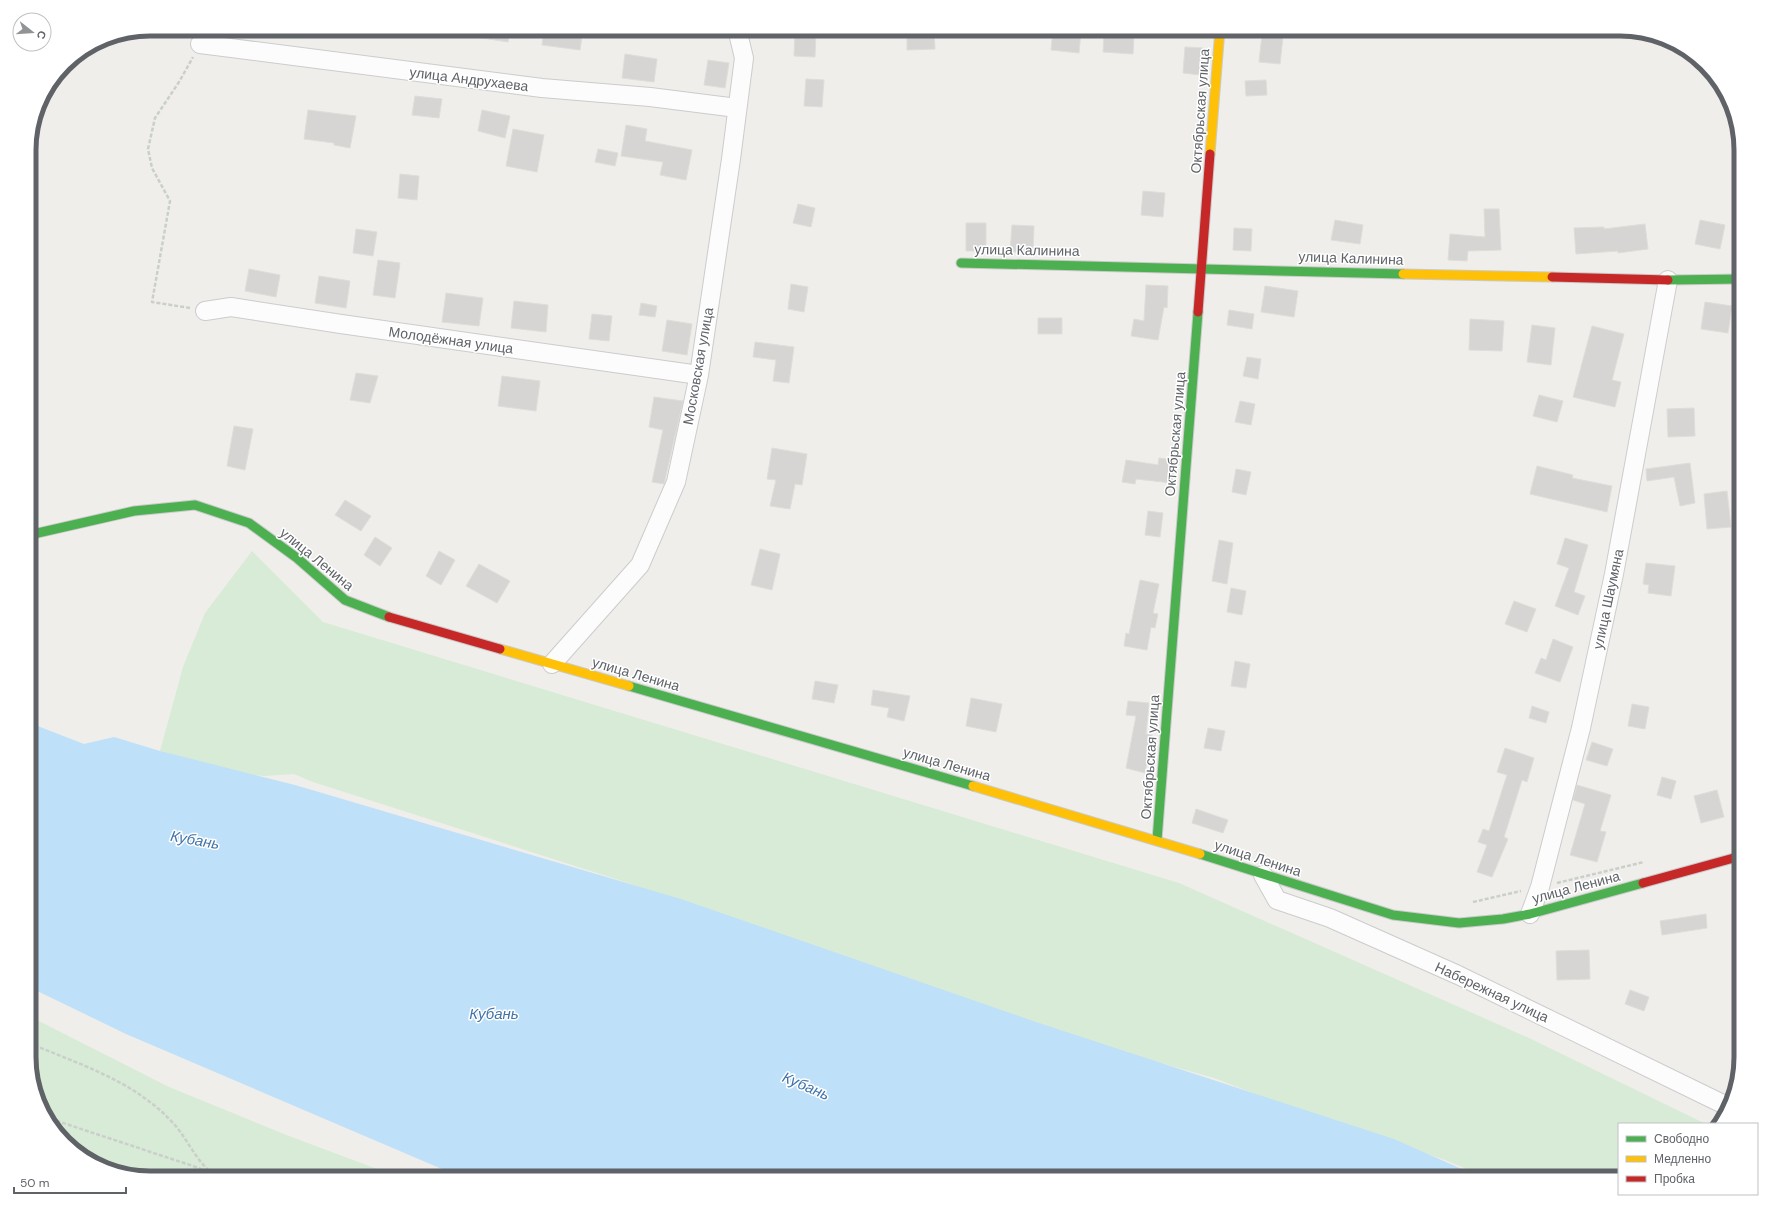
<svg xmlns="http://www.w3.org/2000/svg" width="1770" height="1207" viewBox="0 0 1770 1207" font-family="'DM Sans',sans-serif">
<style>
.green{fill:#d8ebd6}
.water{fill:#bfe0f9}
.building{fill:#d6d5d3;stroke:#deddd9}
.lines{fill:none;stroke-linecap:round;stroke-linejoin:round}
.street-casing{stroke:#cbcccc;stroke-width:20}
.fast-casing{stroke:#cacacb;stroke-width:11}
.slow-casing{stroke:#cacacb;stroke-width:11}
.jam-casing{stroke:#cacacb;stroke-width:11}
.path{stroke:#cacfcc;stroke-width:2.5;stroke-dasharray:4 2;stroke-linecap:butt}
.street{stroke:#fdfcfc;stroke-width:18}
.fast{stroke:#4caf50;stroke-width:9}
.slow{stroke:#ffc107;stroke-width:9}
.jam{stroke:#c62828;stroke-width:9}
.labels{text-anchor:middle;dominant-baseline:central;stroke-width:3;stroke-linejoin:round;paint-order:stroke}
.street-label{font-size:14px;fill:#5f6368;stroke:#fff}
.water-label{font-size:15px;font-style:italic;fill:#4174aa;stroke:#fff}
.rim{fill:none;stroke:#5f6368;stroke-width:5}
</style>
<rect width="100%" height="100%" fill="#efeeea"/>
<path class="green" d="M252,551l71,71 856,261 350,155 177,86h-87v54h-131l-43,-18 -146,-49 -85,-33 -149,-42 -443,-155 -309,-99 -19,-8 -29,2 -27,-2 -78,-23 23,-84 22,-54z
M29,1016l140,71 120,49 112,42h-251l-39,-6 -29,-14 -37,-40 -16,-53z"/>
<path class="water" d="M29,721l6,4 49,19 30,-7 46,14 135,34 386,114 355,123 358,117 88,39h-1019l-337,-144 -97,-47z"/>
<path class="building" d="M470,29h40l-2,13 -38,-6z
M544,29h39l-3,21 -38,-5z
M1053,29l28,2 -2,22 -28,-3z
M795,30l21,1 -1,26 -21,-1z
M907,30h27l1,19 -28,1z
M1104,35l30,2 -1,17 -30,-2z
M1262,35l21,2 -3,27 -21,-2z
M1185,47l18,1 -2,27 -18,-2z
M625,54l32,5 -3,23 -32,-4z
M708,60l21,3 -4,25 -21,-3z
M806,79l18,1 -2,27 -18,-1z
M1266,80l1,15 -21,1 -1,-15z
M415,96l27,3 -3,19 -27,-3z
M308,110l48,6 -6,32 -16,-3v-2l-30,-4z
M482,110l28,6 -5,22 -27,-7z
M626,125l21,4 -2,12 47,9 -6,30 -26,-5 3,-13 -42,-6z
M513,129l31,6 -7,37 -31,-6z
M598,149l20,4 -3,13 -20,-4z
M400,174l19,2 -2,24 -19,-2z
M1143,191l22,2 -2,24 -22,-2z
M798,204l17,4 -4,19 -18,-4z
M1484,209h15l2,41 -33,1 -1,10 -19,-1 2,-26 35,3z
M1335,220l28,5 -3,19 -29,-4z
M1700,220l25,5 -5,24 -25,-5z
M966,223h20v28h-20z
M1645,224l3,25 -30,4v-2l-42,3 -2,-26 30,-1v2z
M1012,225l22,1 -1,26h-23z
M1234,228l18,1 -1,22 -18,-1z
M356,229l21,3 -4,24 -20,-3z
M378,260l22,3 -5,35 -22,-3z
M249,269l31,6 -4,22 -31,-6z
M319,276l31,5 -4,27 -31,-5z
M791,284l17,3 -4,25 -16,-3z
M1146,285l22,1 -1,22 -3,-1 -6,33 -27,-4 3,-17 10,2z
M1265,286l33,5 -4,26 -33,-5z
M446,293l37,5 -4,28 -37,-4z
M514,301l34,4 -2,27 -35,-4z
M1705,302l27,4 -4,27 -27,-4z
M641,303l16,3 -2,11 -16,-2z
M1229,310l25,4 -2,15 -25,-4z
M592,314l20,2 -3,25 -20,-2z
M1038,318h24v16h-24z
M1470,319l34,2 -2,30 -33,-1z
M667,320l25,4 -5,31 -25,-4z
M1532,325l23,3 -4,37 -24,-3z
M1592,326l32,8 -12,46 9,2 -6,25 -42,-10z
M755,342l39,5 -5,36 -16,-2 3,-21 -23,-3z
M1247,357l14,2 -3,20 -15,-3z
M356,373l22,3 -8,27 -20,-3z
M502,376l38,5 -4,30 -38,-5z
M1539,395l24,6 -6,21 -24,-6z
M654,397l29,4 -19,83 -12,-2 11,-52 -14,-3z
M1240,401l15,3 -4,21 -16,-3z
M1694,408l1,28 -27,1 -1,-28z
M234,426l19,3 -8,41 -18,-4z
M772,448l35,6 -5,31 -7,-1 -5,25 -20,-3 6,-26 -9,-1z
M1159,458l15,2 -2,23 -36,-4 -1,5 -13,-2 4,-22 32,5z
M1690,463l5,40 -15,3 -6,-29 -27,4 -1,-12z
M1537,466l36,9 -1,3 40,8 -5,26 -77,-18z
M1236,469l15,3 -5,23 -14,-3z
M1727,491l4,36 -24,2 -3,-35z
M345,500l26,16 -10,15 -26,-16z
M1148,511l15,2 -3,24 -15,-2z
M375,537l17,11 -12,18 -16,-11z
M1565,538l23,7 -14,47 11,4 -7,19 -23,-9 14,-38 -12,-4z
M1219,540l14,3 -6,41 -15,-3z
M760,549l20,5 -8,36 -21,-5z
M439,551l16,9 -14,25 -15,-9z
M1646,563l29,3 -4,30 -23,-3 1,-8 -6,-1z
M479,564l31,17 -13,22 -31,-17z
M1140,580l19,4 -6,29 5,1 -3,14 -4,-1 -4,23 -23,-4 2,-13 3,1z
M1231,588l15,3 -4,24 -15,-3z
M1514,601l22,8 -9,23 -22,-8z
M1553,639l20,8 -13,35 -25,-9 6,-15 5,2z
M1235,661l15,3 -4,24 -15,-2z
M815,681l23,4 -4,18 -22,-4z
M873,690l37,6 -6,25 -17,-4 2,-9 -18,-3z
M971,698l31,6 -6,28 -30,-6z
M1128,701l21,2 -3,31 6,1 -7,38 -19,-5 10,-52 -10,-1z
M1632,704l17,3 -4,22 -17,-3z
M1532,706l17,6 -3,11 -17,-5z
M1208,728l17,3 -4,20 -17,-3z
M1592,742l21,7 -6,17 -21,-6z
M1505,748l29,10 -7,24 -5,-2 -18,57 4,2 -16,38 -15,-5 10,-27 -9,-3 5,-13 6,2 18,-56 -10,-3z
M1662,777l14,4 -5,18 -14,-4z
M1577,785l34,10 -11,36 6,1 -9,30 -27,-7 15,-51 -12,-4z
M1717,790l7,27 -23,6 -7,-27z
M1196,809l32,11 -5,13 -31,-10z
M1706,914l1,14 -45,7 -2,-14z
M1589,950l1,29 -33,1 -1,-29z
M1630,990l19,7 -5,14 -19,-7z"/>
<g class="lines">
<defs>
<path id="street" d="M200,44l342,44 108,9 87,11
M205,311l26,-4 110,17 358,51
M552,664l88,-99 36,-83 23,-107 32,-216 13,-101 -7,-29
M1263,875l14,25 53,18 128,57 271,132
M1530,914l10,-27 41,-159 33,-154 54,-294"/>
<path id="fast" d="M961,263l442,11
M1668,280l73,-1
M29,535l105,-24 61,-6 54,18 48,35 48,42 44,17
M629,686l344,100
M1157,840l41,-528
M1200,854l193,61 66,8 44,-4 27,-5 113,-31"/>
<path id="slow" d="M1210,154l10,-125
M1403,274l149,3
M500,649l129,37
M973,786l227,68"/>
<path id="jam" d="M1552,277l116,3
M1198,312l12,-158
M389,617l111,32
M1643,883l98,-27"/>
</defs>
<use href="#street" class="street-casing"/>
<use href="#fast" class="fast-casing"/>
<use href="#slow" class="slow-casing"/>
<use href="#jam" class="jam-casing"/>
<path class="path" d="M190,308l-38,-6 18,-101 -18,-33 -4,-19 7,-31 24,-36 14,-25
M1557,883l87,-21
M1473,902l48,-11
M29,1043c52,22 106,38 145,81 14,16 22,37 39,50
M45,1117l148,49 31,12"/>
<use href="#street" class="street"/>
<use href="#fast" class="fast"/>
<use href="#slow" class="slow"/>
<use href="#jam" class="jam"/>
</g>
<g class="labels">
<g class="street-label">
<text transform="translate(469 79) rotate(7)">улица Андрухаева</text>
<text transform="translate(1200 111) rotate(-86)">Октябрьская улица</text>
<text transform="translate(1027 250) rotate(1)">улица Калинина</text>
<text transform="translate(1351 258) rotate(2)">улица Калинина</text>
<text transform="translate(451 340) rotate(8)">Молодёжная улица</text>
<text transform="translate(698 366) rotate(-80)">Московская улица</text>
<text transform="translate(1175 434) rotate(-85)">Октябрьская улица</text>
<text transform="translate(317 559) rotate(39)">улица Ленина</text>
<text transform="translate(1608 599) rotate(-78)">улица Шаумяна</text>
<text transform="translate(636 674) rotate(16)">улица Ленина</text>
<text transform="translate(1150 757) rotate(-86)">Октябрьская улица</text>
<text transform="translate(947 764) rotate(16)">улица Ленина</text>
<text transform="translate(1258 858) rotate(18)">улица Ленина</text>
<text transform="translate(1576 887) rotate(-15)">улица Ленина</text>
<text transform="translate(1492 992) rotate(25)">Набережная улица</text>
</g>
<g class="water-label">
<text transform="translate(195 840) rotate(10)">Кубань</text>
<text x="494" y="1014">Кубань</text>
<text transform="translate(806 1086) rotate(23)">Кубань</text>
</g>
</g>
<path d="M0 0H1770V1207H0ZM150 36H1620A114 114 0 0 1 1734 150V1057A114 114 0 0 1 1620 1171H150A114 114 0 0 1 36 1057V150A114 114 0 0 1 150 36Z" fill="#fff" fill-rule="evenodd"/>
<path class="rim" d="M150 36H1620A114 114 0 0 1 1734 150V1057A114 114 0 0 1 1620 1171H150A114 114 0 0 1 36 1057V150A114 114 0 0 1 150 36Z"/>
<rect x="1618" y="1123" width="140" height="72" fill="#ffffff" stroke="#bfc1c3"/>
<rect x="1626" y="1136" width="20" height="6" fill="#4caf50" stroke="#bfc1c3"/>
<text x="1654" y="1143" font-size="12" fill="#5f6368">Свободно</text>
<rect x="1626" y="1156" width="20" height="6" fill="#ffc107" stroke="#bfc1c3"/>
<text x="1654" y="1163" font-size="12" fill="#5f6368">Медленно</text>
<rect x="1626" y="1176" width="20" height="6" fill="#c62828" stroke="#bfc1c3"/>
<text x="1654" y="1183" font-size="12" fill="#5f6368">Пробка</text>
<g transform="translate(32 32) rotate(107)"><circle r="19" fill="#ffffff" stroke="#bfc1c3"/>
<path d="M0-3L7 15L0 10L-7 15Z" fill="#919496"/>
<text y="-6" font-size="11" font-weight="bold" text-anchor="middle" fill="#5f6368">С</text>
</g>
<path d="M14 1187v6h112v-6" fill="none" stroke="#5f6368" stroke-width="2"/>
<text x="20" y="1187" font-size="12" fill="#5f6368" stroke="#ffffff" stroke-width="3" paint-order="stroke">50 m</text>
</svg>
